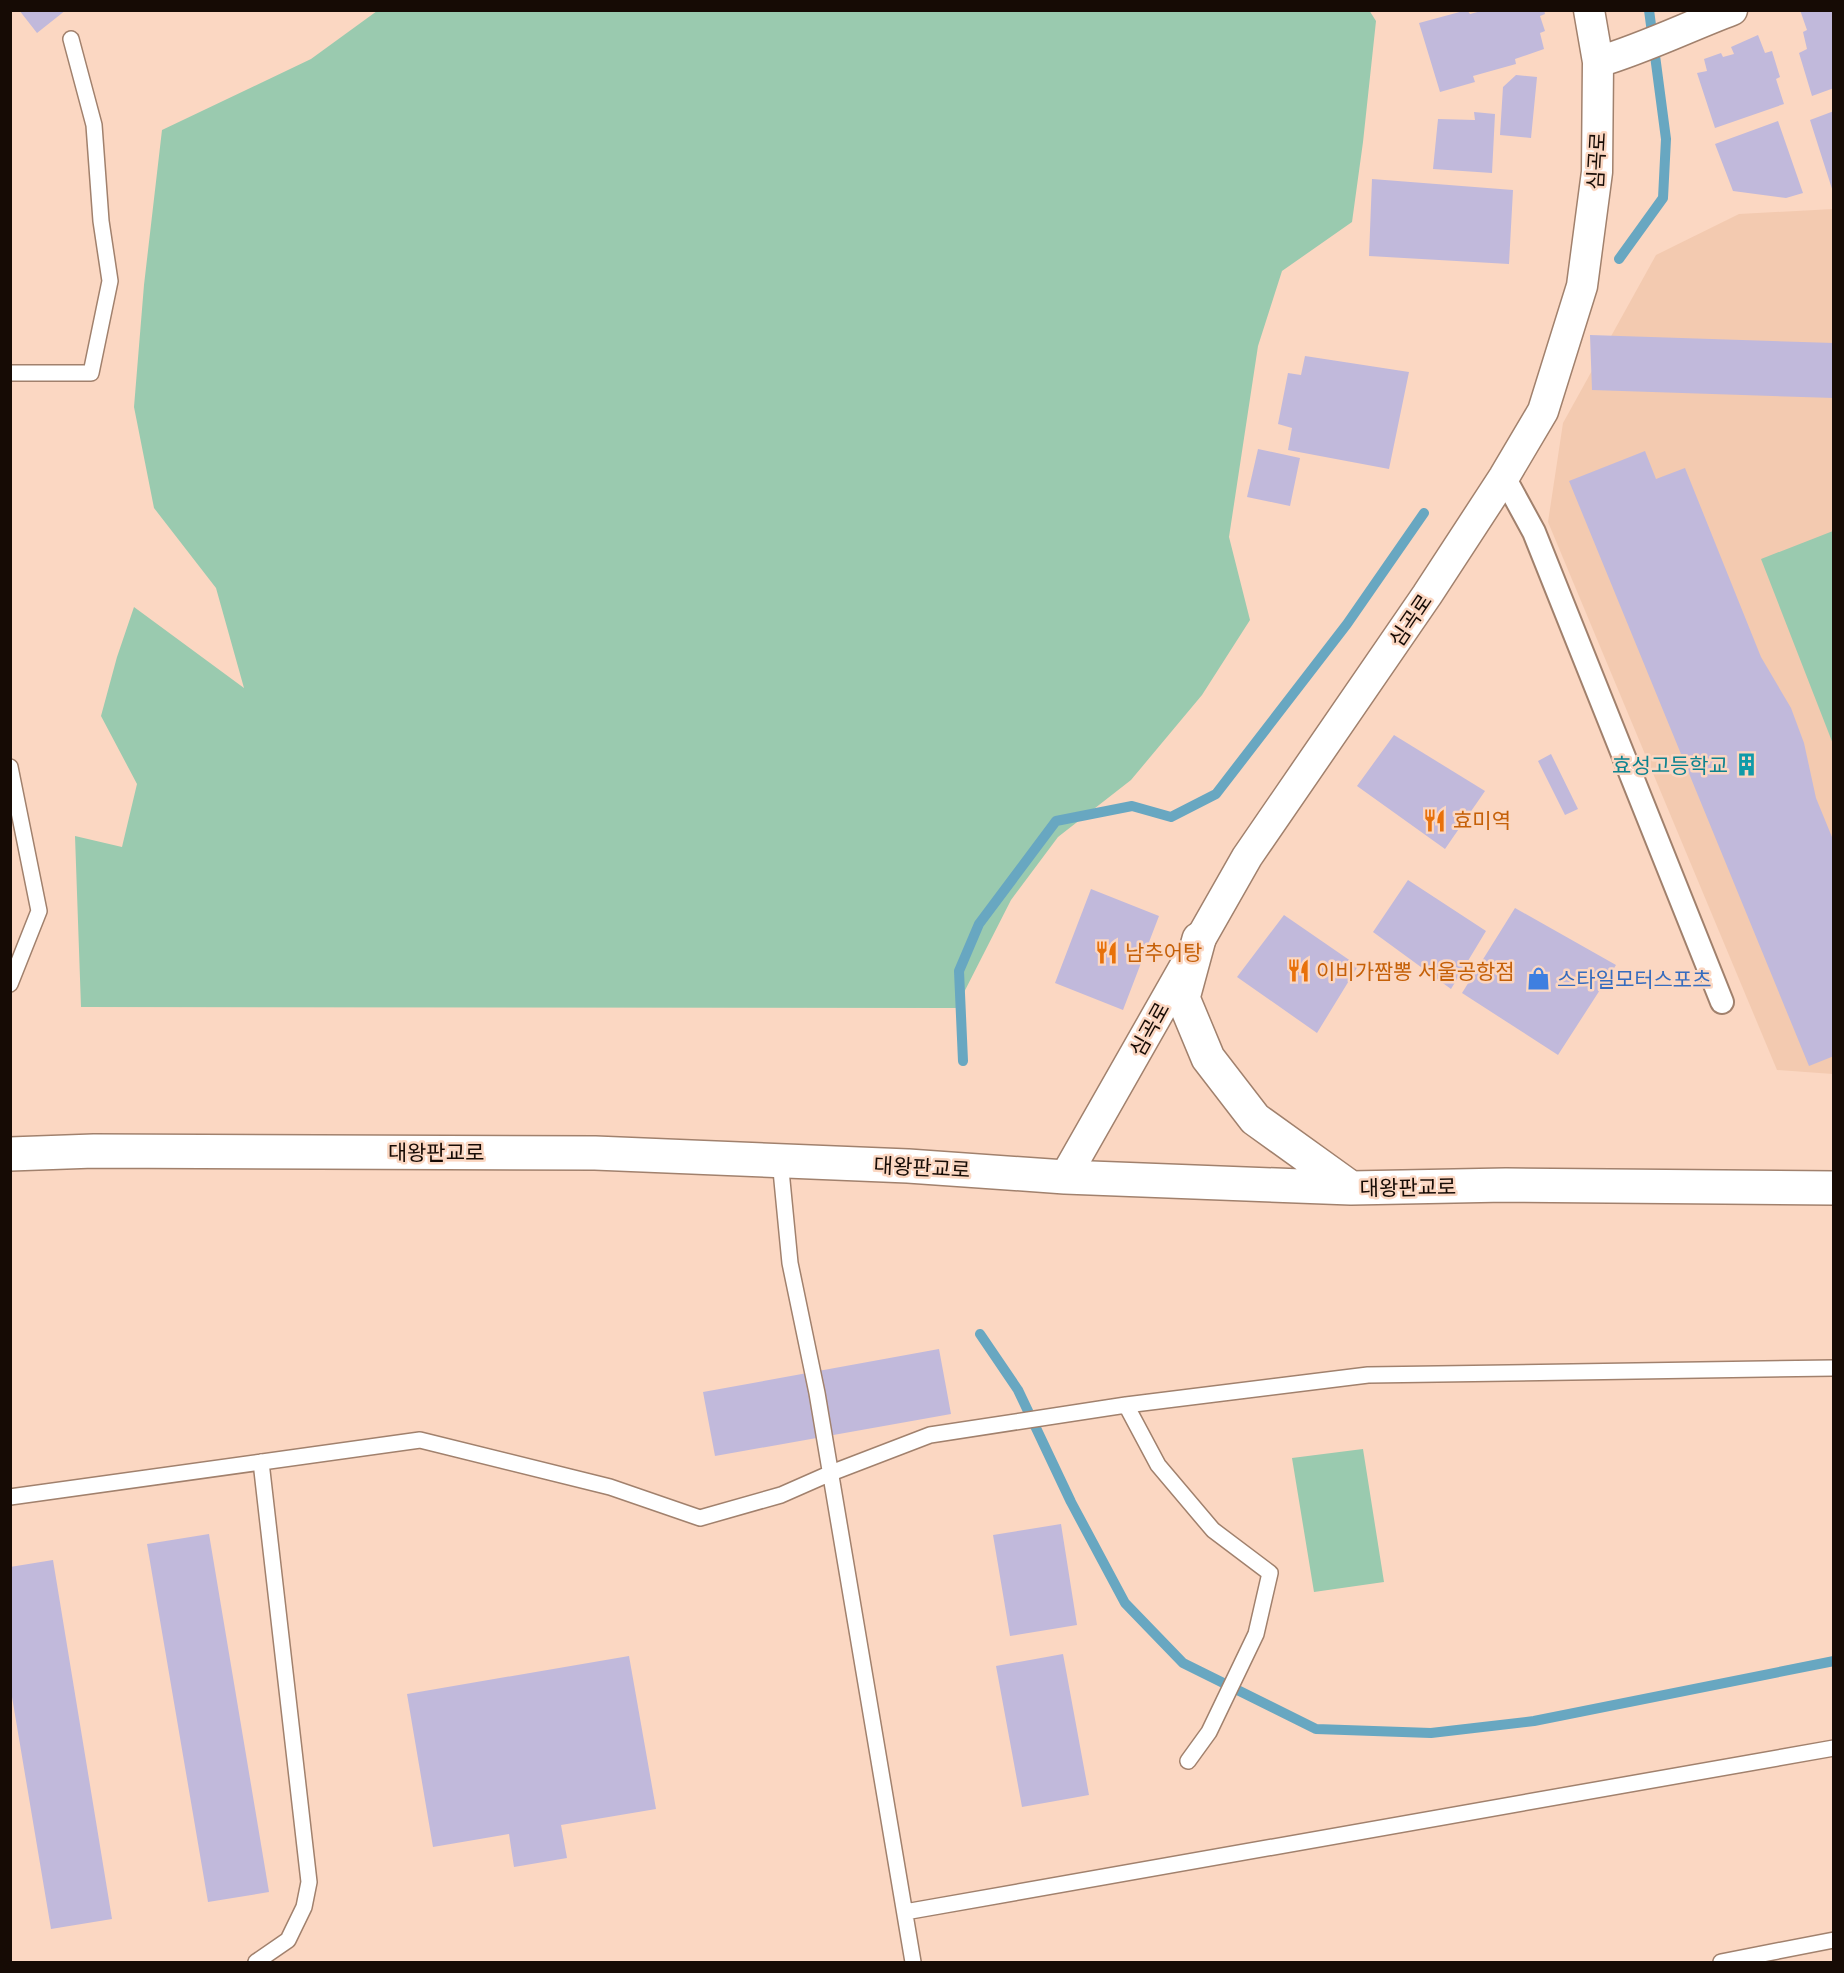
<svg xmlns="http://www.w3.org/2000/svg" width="1844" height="1973" viewBox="0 0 1844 1973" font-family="'Open Sans','Noto Sans KR',sans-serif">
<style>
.built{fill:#f3cab0}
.green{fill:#9acaaf}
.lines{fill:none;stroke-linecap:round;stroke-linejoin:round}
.stream{stroke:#68a7c1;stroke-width:10}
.building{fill:#c1b9db}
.service-casing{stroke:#a1816d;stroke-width:18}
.pedestrian-casing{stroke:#a1816d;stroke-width:26}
.minor-casing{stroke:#a1816d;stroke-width:33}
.primary-casing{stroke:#a1816d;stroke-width:36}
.service{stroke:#fff;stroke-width:15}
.pedestrian{stroke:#fff;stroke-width:22}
.minor{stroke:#fff;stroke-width:30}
.primary{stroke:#fff;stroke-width:33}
.labels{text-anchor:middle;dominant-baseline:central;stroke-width:5;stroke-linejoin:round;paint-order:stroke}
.street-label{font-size:21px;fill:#160b05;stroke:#fbd7c2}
.culture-label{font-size:21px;fill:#0d838f;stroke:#fbd7c2;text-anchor:end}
.food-label{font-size:21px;fill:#c56008;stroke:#fbd7c2;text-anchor:start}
.shop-label{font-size:21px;fill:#366cbe;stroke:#fbd7c2;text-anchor:start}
</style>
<rect width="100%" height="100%" fill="#fbd7c2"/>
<path class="built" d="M1833,209v865l-56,-4 -229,-548 15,-99 93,-168 83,-41z"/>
<path class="green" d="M377,11l992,-1 7,11 -13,121 -11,80 -70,49 -24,75 -29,191 21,83 -48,75 -71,85 -73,57 -47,63 -55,108 -875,-1 -6,-171 47,11 15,-63 -36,-68 16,-59 17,-50 110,81 -28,-100 -62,-80 -20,-101 10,-122 18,-155 149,-71z
M1833,531v213l-72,-185z
M1363,1449l21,133 -70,10 -22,-134z"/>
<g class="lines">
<path class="stream" d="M1619,259l44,-61 3,-59 -17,-129
M963,1061l-4,-90 20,-47 77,-103 76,-15 39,11 45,-23 131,-170 77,-111
M980,1334l38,56 53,112 54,101 58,60 133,66 115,4 103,-12 300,-60"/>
</g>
<path class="building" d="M19,10h47l-29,23z
M1467,10l3,4 15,-4h59l1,4 -5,2 5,15 -5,2 4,16 -29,10 1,5 -43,12 2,6 -35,10 -21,-69z
M1800,10h34v78l-22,8 -13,-43 8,-4 -4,-17 4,-2z
M1758,35l7,18 7,-2 8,26 -4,2 8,25 -69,24 -18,-55 10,-2 -3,-12 17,-6 2,4 11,-3 -3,-7z
M1516,75l21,2 -6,61 -31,-3 3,-48z
M1834,111v81h-1l-23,-72z
M1474,112l21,2 -3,59 -59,-4 5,-50 37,1z
M1778,121l25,72 -17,5 -53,-7 -18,-47z
M1372,179l141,11 -4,74 -140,-8z
M1590,335l244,8v55l-242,-8z
M1305,356l104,16 -20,97 -101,-19 4,-22 -14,-4 10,-51 13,2z
M1258,449l42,9 -10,48 -43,-9z
M1645,451l11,28 29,-11 76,189 30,51 13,35 12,55 18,44v214l-25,10 -240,-585z
M1394,735l91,56 -40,58 -88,-63z
M1551,754l27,55 -13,6 -27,-54z
M1408,880l78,51 -35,58 -78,-57z
M1091,889l68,27 -36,94 -68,-27z
M1515,908l101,57 -58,90 -96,-62z
M1284,915l74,51 -41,67 -80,-56z
M939,1349l12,65 -236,42 -12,-64z
M1061,1524l16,101 -67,11 -17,-101z
M209,1534l60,358 -61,10 -61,-358z
M53,1560l59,359 -61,10 -41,-244v-118z
M1063,1654l26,141 -67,12 -26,-141z
M629,1656l27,153 -95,16 6,33 -53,9 -5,-33 -76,13 -26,-153z"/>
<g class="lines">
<defs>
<path id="service" d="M10,373h81l19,-92 -9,-60 -7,-96 -23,-86
M10,767l29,144 -29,73
M780,1160l10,103 27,130 96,569
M1126,1405l32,60 55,65 57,43 -14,61 -47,98 -21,29
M10,1497l410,-57 190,47 90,31 81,-23 50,-22 99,-38 196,-30 242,-30 466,-7
M905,1912l929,-164
M256,1962l32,-22 16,-33 5,-25 -48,-420
M1721,1962l113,-22"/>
<path id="pedestrian" d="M1504,477l30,55 188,470"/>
<path id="minor" d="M1598,62c47,-14 89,-35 134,-52
M1065,1177l182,-320 180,-262 77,-118 39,-66 39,-125 15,-114 1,-110 -9,-52"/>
<path id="primary" d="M1199,939l-16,59 25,60 47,61 96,69
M10,1154l84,-3 501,2 313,13 157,11 286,11 155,-3 328,3"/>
</defs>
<use href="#service" class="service-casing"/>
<use href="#pedestrian" class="pedestrian-casing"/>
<use href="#minor" class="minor-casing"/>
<use href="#primary" class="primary-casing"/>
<use href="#service" class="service"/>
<use href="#pedestrian" class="pedestrian"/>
<use href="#minor" class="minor"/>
<use href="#primary" class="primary"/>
</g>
<defs>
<symbol id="building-bare" viewBox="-9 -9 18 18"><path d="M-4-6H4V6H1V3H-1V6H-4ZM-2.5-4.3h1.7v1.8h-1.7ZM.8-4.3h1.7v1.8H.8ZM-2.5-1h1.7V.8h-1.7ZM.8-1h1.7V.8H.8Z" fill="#0f9aa8" stroke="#fbd7c2" stroke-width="2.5" paint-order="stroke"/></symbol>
<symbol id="restaurant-bare" viewBox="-9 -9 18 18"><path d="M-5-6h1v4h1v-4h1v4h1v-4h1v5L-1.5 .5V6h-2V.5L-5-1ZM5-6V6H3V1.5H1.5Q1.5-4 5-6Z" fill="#e8710a" stroke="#fbd7c2" stroke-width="2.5" paint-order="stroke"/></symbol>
<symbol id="shop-bare" viewBox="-9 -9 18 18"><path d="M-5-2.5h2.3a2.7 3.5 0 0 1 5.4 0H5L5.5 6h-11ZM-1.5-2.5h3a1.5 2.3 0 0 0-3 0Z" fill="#3f7fe0" stroke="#fbd7c2" stroke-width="2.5" paint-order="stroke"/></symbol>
</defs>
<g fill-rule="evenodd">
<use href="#building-bare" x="1730" y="748" width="33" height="33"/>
<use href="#restaurant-bare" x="1418" y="804" width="33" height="33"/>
<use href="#restaurant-bare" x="1090" y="936" width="33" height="33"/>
<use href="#restaurant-bare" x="1282" y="954" width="33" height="33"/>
<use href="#shop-bare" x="1522" y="962" width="33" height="33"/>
</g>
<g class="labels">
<g class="street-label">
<text transform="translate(1596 161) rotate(-87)">심곡로</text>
<text transform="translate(1410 620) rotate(-56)">심곡로</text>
<text transform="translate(1149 1029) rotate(-61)">심곡로</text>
<text x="436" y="1152">대왕판교로</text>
<text transform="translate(922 1167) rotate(3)">대왕판교로</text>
<text transform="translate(1408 1187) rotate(-1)">대왕판교로</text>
</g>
<g class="culture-label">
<text x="1728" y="765">효성고등학교</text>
</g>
<g class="food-label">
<text x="1453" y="820">효미역</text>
<text x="1125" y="952">남추어탕</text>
<text x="1316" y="971">이비가짬뽕 서울공항점</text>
</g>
<g class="shop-label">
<text x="1557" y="979">스타일모터스포츠</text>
</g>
</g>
<rect width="1844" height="1973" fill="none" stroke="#160b05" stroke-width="24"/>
</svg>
